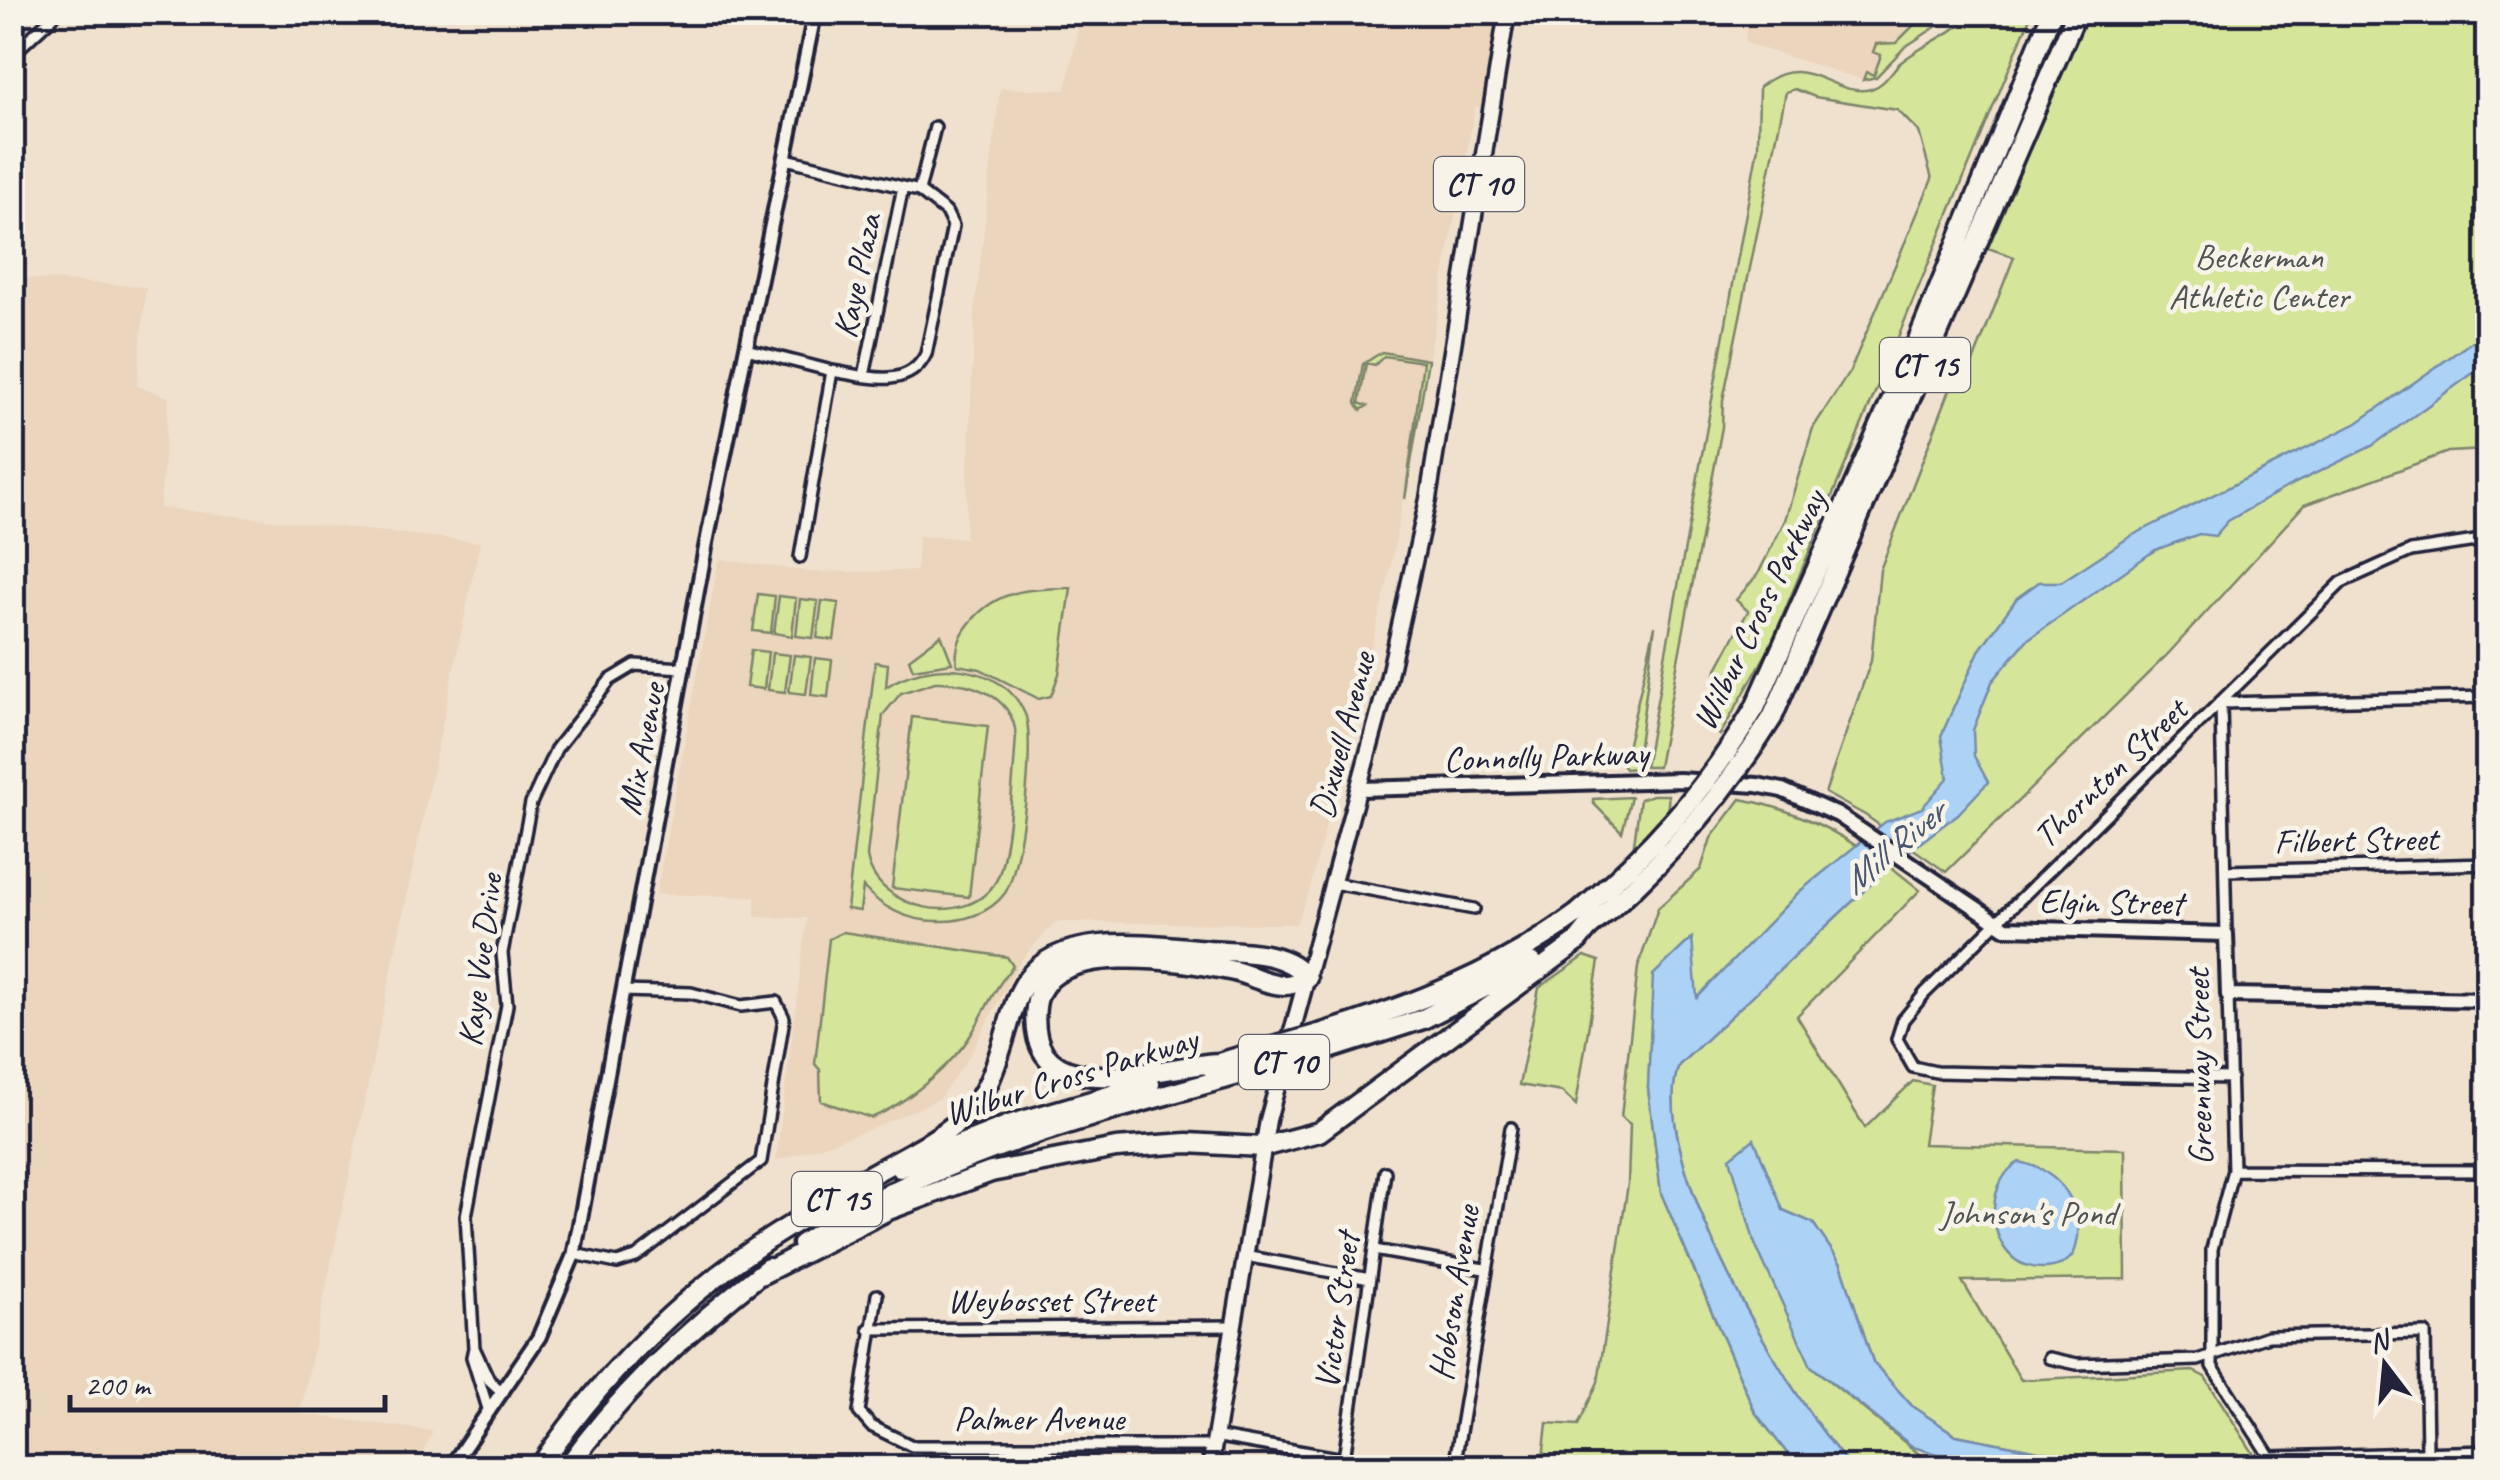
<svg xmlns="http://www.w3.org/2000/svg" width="2500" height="1480" viewBox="0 0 2500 1480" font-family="Caveat,sans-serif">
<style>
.built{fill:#ebd5bc}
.green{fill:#d5e599;stroke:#7c846a;stroke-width:2.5;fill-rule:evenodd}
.water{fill:#acd3f6;stroke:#758cab;stroke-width:2.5}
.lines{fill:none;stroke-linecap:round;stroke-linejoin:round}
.minor-casing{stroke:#22223b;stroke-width:16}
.tertiary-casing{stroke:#22223b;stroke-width:19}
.secondary-casing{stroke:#22223b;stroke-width:20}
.primary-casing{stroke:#22223b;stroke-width:21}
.motorway-casing{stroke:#22223b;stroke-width:25}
.minor{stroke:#f7f3e8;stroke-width:9}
.tertiary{stroke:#f7f3e8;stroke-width:11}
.secondary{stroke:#f7f3e8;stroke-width:12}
.primary{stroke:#f7f3e8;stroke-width:14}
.motorway{stroke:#f7f3e8;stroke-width:18}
.motorway-bridge-casing{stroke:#22223b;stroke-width:25;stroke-linecap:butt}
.motorway-bridge{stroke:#f7f3e8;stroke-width:18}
.labels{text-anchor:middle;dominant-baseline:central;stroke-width:9;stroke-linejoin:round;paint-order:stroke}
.shield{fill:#f7f3e8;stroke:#62616f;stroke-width:2.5}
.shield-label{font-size:32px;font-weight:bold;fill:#22223b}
.park-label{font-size:35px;fill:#4f5352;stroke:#f7f3e8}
.street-label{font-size:35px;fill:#22223b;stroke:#f7f3e8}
.water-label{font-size:38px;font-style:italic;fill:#4b5773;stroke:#f7f3e8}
</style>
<rect width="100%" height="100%" fill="#f0e1ce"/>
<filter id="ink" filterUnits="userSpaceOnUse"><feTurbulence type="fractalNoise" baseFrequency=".01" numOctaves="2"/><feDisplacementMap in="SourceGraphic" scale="20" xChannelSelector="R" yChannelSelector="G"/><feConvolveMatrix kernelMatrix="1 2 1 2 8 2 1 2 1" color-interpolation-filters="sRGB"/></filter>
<g filter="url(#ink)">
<path class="built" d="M1081,13h416l-6,94h-16l-87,474 -79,311 -13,32 -240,-2 -35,38 -54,100 -28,39 -73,32 -90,30 31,-243 -52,-1v-20l-99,-3 62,-331 3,-4 89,13 106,-1 3,-35 46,2 10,-229 25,-221 66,2z
M1747,13h179l-30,30 -15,28 -18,9 -118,-37z
M13,277l133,10 -9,99 32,11 -9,111 320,34 -180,872 133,17 -17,36h-403z"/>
<path class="green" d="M1926,13h31l-52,34 -29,30 -13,3 3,-8 8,3 7,-20 -8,-3 3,-8 20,-1z
M1971,13h61l-263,636 -49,86 -10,-8 7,-58 31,-58 -12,-11 22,-26 27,-54 28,-92 37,-57 82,-192 -13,-47 -22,-22 -82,-13 -20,-8 -9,3 -63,308 -1,27 -64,340h-13l113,-620 1,-60c47,-39 74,12 112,2 14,-4 20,-18 29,-26 22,-19 54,-28 71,-50z
M2087,13h400v437l-39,2 -144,53 -136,149 -222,218 -81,-57 -40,-22 46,-132 9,-91 73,-188 15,-7 46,-118 -26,-9z
M1382,352l46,8 -23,139 18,-137 -39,-6 -9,9 -9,-2 -7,40 8,3 -6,4 -5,-7 7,-39z
M1071,588l-12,86 -8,22 -12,3 -59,-30 -23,-4c-2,-13 2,-27 9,-37 28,-39 61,-39 105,-40z
M758,594l17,2 -4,37 -18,-2z
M779,596l17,2 -4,38 -18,-3z
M800,599l18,2 -5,37 -17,-2z
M822,601l17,2 -5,37 -17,-2z
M1655,626l-19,142 -11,1 -2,-4z
M941,635l11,28 -39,6 -4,-10z
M751,650l17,2 -4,37 -18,-2z
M772,653l18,2 -5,37 -17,-2z
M794,655l17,2 -5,37 -17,-2z
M815,658l17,2 -4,37 -17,-2z
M875,662l13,2 -2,23c40,-28 117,-26 139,27 11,26 -4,156 -20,179 -15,21 -43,29 -68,28 -29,0 -55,-13 -74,-34l-3,24 -13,-2zM935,682c36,-1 77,13 81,53 -2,30 -7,124 -20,146 -28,49 -121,29 -129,-25l16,-141 18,-22z
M912,717l76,9 -19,171 -77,-9z
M1653,795h15c4,24 -21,41 -35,56l7,-52z
M1631,797l-9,35 -29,-29v-4z
M1741,799c45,9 79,23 117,48l-59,45 -103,107 -5,-60 -37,36 -6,113 13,105 94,219 43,55 -256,1 5,-45 31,2 20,-43 30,-198 2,-60 -9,-7 17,-150 20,-59 43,-39 10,-31z
M1890,866l30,24 -123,126 68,112 48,-47 19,4 -9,59 202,5 1,130 -164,2 59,99 172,-9 12,6 57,90h-73l-28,-12 -72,6 -133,-26 -43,-28 -40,-45 -32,-98 -28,-41 -30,-13 28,156 124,101h-84c-62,-69 -208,-312 -172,-402z
M843,932l164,25 6,9c-18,21 -27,43 -41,67 -18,31 -68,72 -101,85l-50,-17 -1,-31 -5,-6 14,-125z
M1585,956l14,5 -23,144 -14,-13 -43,-7 20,-97z"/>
<path class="water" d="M2487,331v32l-115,83 -85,41 -59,34 -13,15 -16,-2 -44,16 -128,90 -35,42 -19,48 1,26 14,26 -30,32 -68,52 -211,199c-36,91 110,333 172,402h-53l-43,-55 -94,-219 -13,-105 5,-113 39,-37 5,60 102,-106 86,-70 37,-14 26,-30 -7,-42 38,-85 38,-53 22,-16h22l70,-46 226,-113z
M1754,1139l29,71 30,13 28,41 32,98 40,45 43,28 133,26 72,-6 28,12h-207l-69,-20 -102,-81 -56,-122 -25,-86z
M2019,1162c39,7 68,44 57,85 -6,25 -46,27 -64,10 -27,-25 -23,-78 7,-95z"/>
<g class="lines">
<defs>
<path id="minor" d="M12,55l46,-43
M786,159l133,32 16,-64
M12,171l7,17 -7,6
M746,349l86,22 -32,186
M832,371c33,5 76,20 94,-17l27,-128 -7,-14 -27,-21
M864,376l39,-189
M2226,871l262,-7
M1333,883l141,26
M2226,934l-5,-231 267,-6
M2228,995l5,175 -21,79v117l65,102
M2231,1078l-295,-6 -23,-5 -16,-28 6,-19 22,-27 417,-411 69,-31 77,-12
M2233,1170l255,1
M1374,1250l110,19
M574,1254l43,9 19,-6 125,-96 23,-143 -8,-16 -35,4 -50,-13 -68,-2
M1245,1256l125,23
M877,1295l-18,117 12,14 41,20h301
M869,1329l364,-3
M474,1348l-8,-132 41,-211 -5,-52 29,-150 25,-54 54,-69 25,-15 49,3
M2049,1358l28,6 121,-4 70,-24 157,-3 2,118
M489,1412l-17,-55 2,-9 15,32 14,13
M1214,1436l180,32
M2271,1457l217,-6
M1344,1459l41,-287
M1043,1468l2,-22
M1454,1468l57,-340"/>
<path id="tertiary" d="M450,1468l89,-131 35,-83 132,-709 109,-533"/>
<path id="secondary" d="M1360,789l319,-9 78,5 25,5 56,25 168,113 220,6 2,61 260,5"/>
<path id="primary" d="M1210,1468l58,-348 120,-440 40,-181 79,-487"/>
<path id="motorway" d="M1755,708l161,-363 136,-333
M1772,718l305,-706
M1319,1034c93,-28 179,-62 258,-120
M1314,1054l109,-35 110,-56
M1209,1066l47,-14
M900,1168l109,-43 141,-41
M822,1207c43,-36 100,-53 142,-90 23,-21 32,-52 41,-81 6,-19 10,-39 22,-56 35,-51 129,-34 181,-30 32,2 79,0 99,28 -7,3 -14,7 -22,7 -17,0 -35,-10 -51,-14 -47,-10 -191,-35 -198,36 -12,108 126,58 182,56
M802,1244c136,-92 294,-129 450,-173
M760,1275l128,-65 103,-38 125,-24 71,-5 75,4 57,-15 257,-189 12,-15
M539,1468c73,-109 177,-206 293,-266
M567,1468c55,-78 126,-143 201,-200"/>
</defs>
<use href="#minor" class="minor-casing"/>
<use href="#tertiary" class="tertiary-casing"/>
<use href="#secondary" class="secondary-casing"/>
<use href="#primary" class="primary-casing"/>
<use href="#motorway" class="motorway-casing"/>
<use href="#minor" class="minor"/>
<use href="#tertiary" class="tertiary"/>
<use href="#secondary" class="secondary"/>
<use href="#primary" class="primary"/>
<use href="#motorway" class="motorway"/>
<defs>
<path id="motorway-bridge" d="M1577,914c72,-61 130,-125 178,-206
M1588,928c74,-61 133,-128 184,-210
M1256,1052l63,-18
M1252,1071l62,-17"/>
</defs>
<use href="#motorway-bridge" class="motorway-bridge-casing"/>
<use href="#motorway-bridge" class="motorway-bridge"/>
</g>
</g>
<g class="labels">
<g class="shield">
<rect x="1434" y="157" width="90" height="54" rx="8"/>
<rect x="1880" y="338" width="90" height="54" rx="8"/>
<rect x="1239" y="1035" width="90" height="54" rx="8"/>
<rect x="792" y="1172" width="90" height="54" rx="8"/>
</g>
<g class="shield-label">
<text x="1479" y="184">CT 10</text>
<text x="1925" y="365">CT 15</text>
<text x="1284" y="1062">CT 10</text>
<text x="837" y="1199">CT 15</text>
</g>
<g class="park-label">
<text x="2259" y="256">Beckerman<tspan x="2259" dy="40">Athletic Center</tspan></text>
<text x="2028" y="1213">Johnson's Pond</text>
</g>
<g class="street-label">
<text transform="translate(857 276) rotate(-78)">Kaye Plaza</text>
<text transform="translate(1759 610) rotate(-64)">Wilbur Cross Parkway</text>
<text transform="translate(1342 735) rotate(-75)">Dixwell Avenue</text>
<text transform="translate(641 749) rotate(-79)">Mix Avenue</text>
<text transform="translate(1546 756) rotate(-2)">Connolly Parkway</text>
<text transform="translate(2110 773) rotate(-44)">Thornton Street</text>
<text transform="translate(2356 840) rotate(-1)">Filbert Street</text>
<text transform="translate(2111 902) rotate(1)">Elgin Street</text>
<text transform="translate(480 960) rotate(-83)">Kaye Vue Drive</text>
<text transform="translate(2199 1067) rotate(-91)">Greenway Street</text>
<text transform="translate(1071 1076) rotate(-17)">Wilbur Cross Parkway</text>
<text transform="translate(1454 1293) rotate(-81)">Hobson Avenue</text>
<text x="1051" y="1300">Weybosset Street</text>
<text transform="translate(1337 1311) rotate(-82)">Victor Street</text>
<text x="1039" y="1418">Palmer Avenue</text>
</g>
<g class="water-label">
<text transform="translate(1893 847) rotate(-40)">Mill River</text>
</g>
</g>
<rect width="2500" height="1480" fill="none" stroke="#f7f3e8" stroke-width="50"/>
<rect x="25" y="25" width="2450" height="1430" fill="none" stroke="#22223b" stroke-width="4" filter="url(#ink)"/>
<g transform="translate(2385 1365) rotate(344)" stroke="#f7f3e8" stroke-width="8" paint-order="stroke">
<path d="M0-8L18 38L0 25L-18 38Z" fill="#22223b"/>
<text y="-15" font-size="28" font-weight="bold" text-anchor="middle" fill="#22223b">N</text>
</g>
<path d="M70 1395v15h315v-15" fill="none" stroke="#22223b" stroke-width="5"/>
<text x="85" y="1395" font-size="30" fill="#22223b" stroke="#f7f3e8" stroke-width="8" paint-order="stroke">200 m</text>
</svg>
